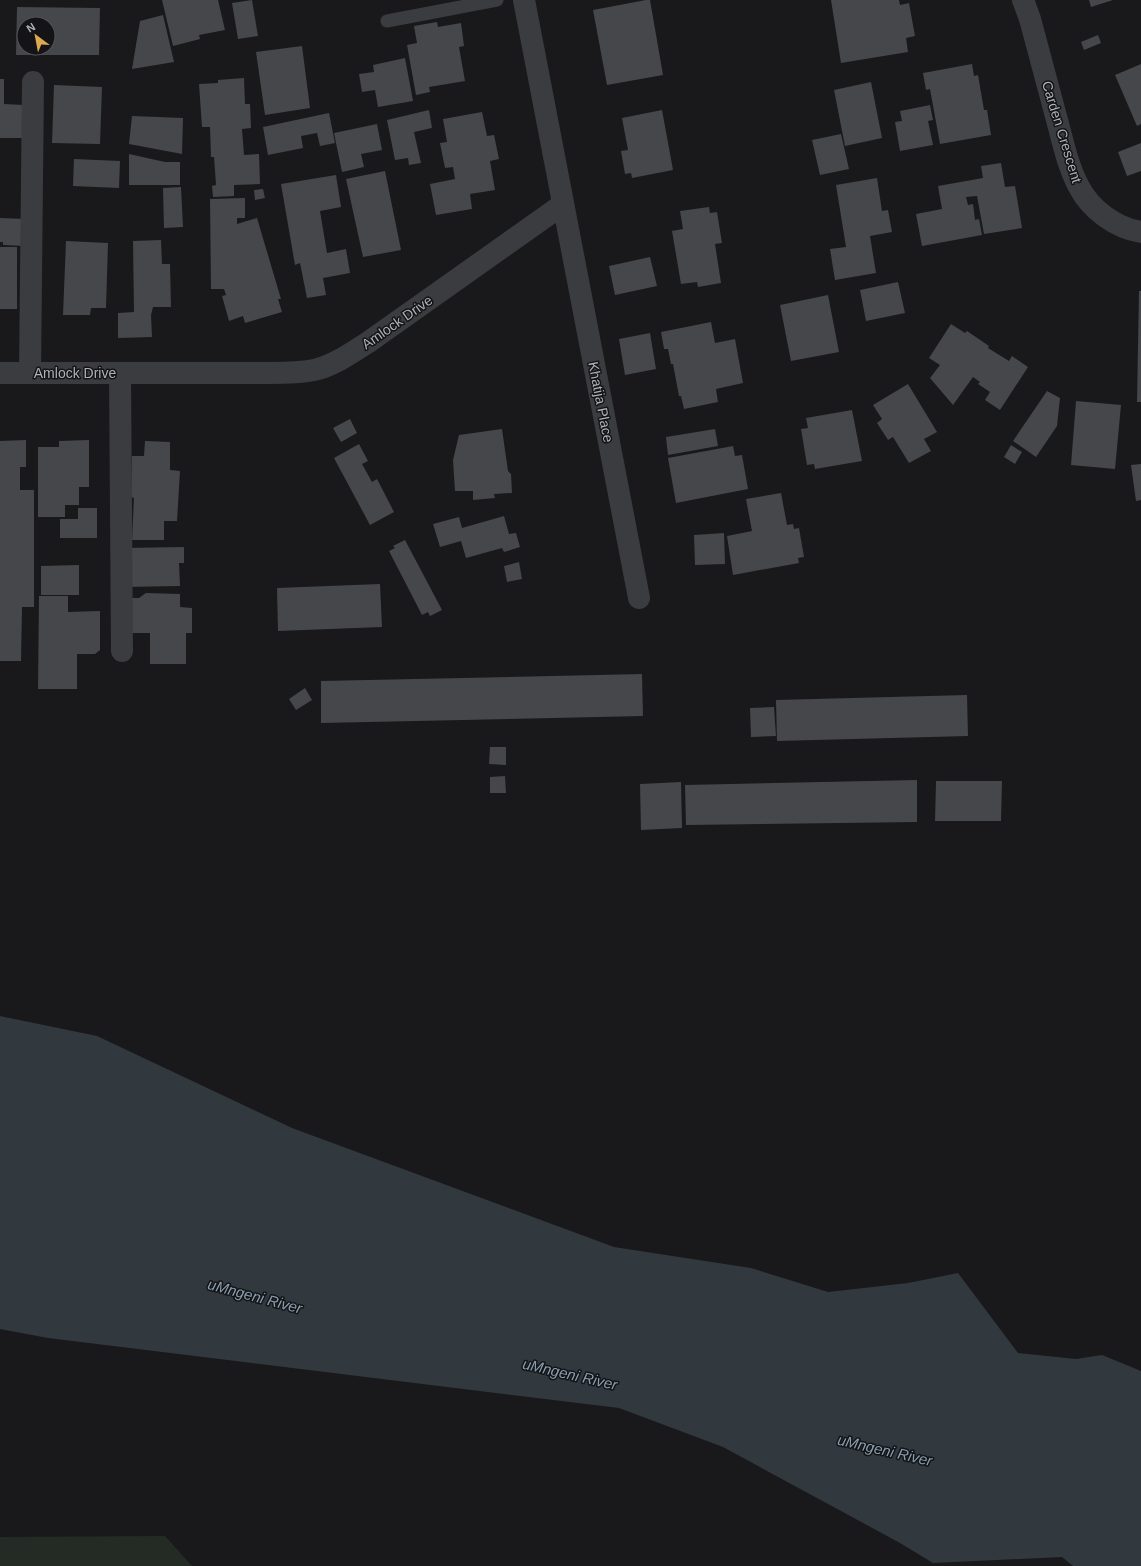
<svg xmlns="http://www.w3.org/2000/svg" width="1141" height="1566" viewBox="0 0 1141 1566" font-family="Helvetica,sans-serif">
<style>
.green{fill:#242b24}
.water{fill:#31383e}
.building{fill:#46474b;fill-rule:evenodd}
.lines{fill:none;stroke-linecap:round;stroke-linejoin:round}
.service{stroke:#3b3c3f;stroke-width:13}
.minor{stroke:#3b3c3f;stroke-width:22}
.labels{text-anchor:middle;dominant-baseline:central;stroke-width:3;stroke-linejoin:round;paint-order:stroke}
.street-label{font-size:14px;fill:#adb1b9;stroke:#141416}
.water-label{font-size:15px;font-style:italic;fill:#899faf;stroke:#141416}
</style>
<rect width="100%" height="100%" fill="#19191b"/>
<path class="green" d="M165,1536l27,30h-192v-29z"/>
<path class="water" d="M0,1016l97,20 195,92 322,119 137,21 77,24 80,-9 50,-10 60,80 58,6 26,-4 39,16v195h-68l-11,-9 -129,6 -33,-20 -177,-96 -104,-39 -571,-70 -48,-9z"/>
<path class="building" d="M162,0h56l7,30 -26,5 1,4 -27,7z
M252,0l6,36 -20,3 -6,-36z
M646,0h4l13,75 -56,10 -14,-75z
M831,0h68l1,5 9,-2 6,33 -9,2 2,14 -67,11z
M1089,0h24l-22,7z
M17,7l83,1 -1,47h-83zM24,24h24v24h-24z
M163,15l11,47 -42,7 8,-48z
M437,22l1,5 23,-4 3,23 -5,1 6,34 -36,6 1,5 -14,3 -9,-50 10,-2 -3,-17z
M1098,35l3,8 -17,7 -3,-8z
M302,46l8,62 -45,7 -9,-63z
M405,58l8,43 -35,6 -3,-17 -13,2 -3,-18 15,-2 -1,-7z
M972,64l2,12 4,-1 6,35h3l4,25 -51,9 -10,-55 -4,1 -3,-17z
M1141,64v60l-4,2 -22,-51z
M244,78l1,26h5l1,24 -9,1 2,26 15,-1 1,30 -26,1v11l-21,1 -1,-11 4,-1 -2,-28h-3l-1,-30h-8l-3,-43 19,-1v-3z
M0,79h4v25l20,1v33h-24z
M871,82l11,56 -37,8 -11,-56z
M54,85l48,2 -2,57 -48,-1z
M930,105l3,15 -5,1 5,24 -33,6 -5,-29 7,-1 -2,-10z
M429,110l3,18 -18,4 7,31 -12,2 -1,-7 -13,2 -8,-40z
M662,110l11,60 -41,8 -1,-5 -6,1 -4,-23 7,-1 -6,-32z
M482,112l5,24 7,-1 5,24 -9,2 5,29 -25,4 2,15 -36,6 -6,-31 25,-5 -2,-12 -8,1 -5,-25 7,-1 -4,-23z
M329,113l6,30 -15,3 -3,-13 -16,3 2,12 -35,7 -5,-28z
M132,116l51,2 -1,36 -53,-10z
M377,124l5,26 -21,4 3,13 -22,5 -8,-39z
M841,134l8,35 -29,6 -8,-35z
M1141,143v28l-14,5 -9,-24z
M129,154l36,8h15v23h-51z
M74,159l46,2 -1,27 -46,-2z
M1001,163l4,24 10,-1 7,42 -38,6 -7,-38 -11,1 2,8 5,-1 2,16 4,-1 3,16 -60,11 -6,-32 26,-5 -4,-23 45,-8 -2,-12z
M385,171l16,79 -38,7 -17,-78z
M336,175l5,32 -21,4 7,42 19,-4 4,24 -27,5 3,17 -19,3 -7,-35 -5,2 -14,-81z
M877,178l5,33 6,-1 4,22 -22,4 6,37 -41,7 -5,-31 16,-2 -10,-62z
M181,187l2,40 -19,1 -1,-40z
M263,189l2,9 -10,2 -1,-10z
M245,198v20h-8v6l20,-6 24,81h-3l4,13 -37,11 -2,-7 -14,5 -7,-25 4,-1 -2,-6h-13l-1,-90z
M709,207l1,6 7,-1 5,31 -7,1 6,39 -23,4 -1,-5 -16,2 -9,-53 11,-2 -3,-18z
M0,218l26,1 -1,27 -22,-1v-3h-3z
M161,240l1,24h8l1,43h-18l-2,8 1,22 -34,1v-25l16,-1 -1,-71z
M66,241l42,2 -2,65h-15l-1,7h-27z
M0,247h17v62h-17z
M650,257l7,29 -42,9 -6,-29z
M898,282l7,31 -39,8 -6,-31z
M1139,291h2v111h-4z
M828,295l11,57 -48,9 -11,-56z
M711,322l4,21 20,-4 8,44 -27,6 2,13 -34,7 -3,-13h-2l-6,-32h-2l-3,-15h-4l-3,-17z
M951,324l14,9 2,-2 22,15 -1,2 21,13 3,-5 16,11 -28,43 -15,-10 5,-8 -12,-8 2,-2 -7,-5 -20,28 -23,-27 10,-13 -11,-7z
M650,333l6,36 -31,6 -6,-36z
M908,384l29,48 -13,7 7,12 -22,12 -16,-26 -5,3 -11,-17 5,-4 -9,-14z
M1047,391l13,7 -3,28 -21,31 -23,-16z
M1076,401l45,4 -6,64 -44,-4z
M852,410l10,51 -47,8 -1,-5 -7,1 -6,-36 7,-1 -2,-10z
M350,419l7,14 -16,9 -8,-14z
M502,429l6,42 3,3 1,19 -18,1 1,4 -22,2v-9h-18l-2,-31 6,-25z
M715,429l3,17 -50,9 -2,-18z
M26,440v27h-6v23h14v117h-12l-1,54h-21v-220z
M89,440v47h-10v18h-14v12h-27v-70h21v-6z
M145,441l25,1v28l10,1 -3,50h-13v19h-32l2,-42 -3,-1 1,-41h12z
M359,444l9,17 -6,3 10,18 5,-3 17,33 -24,13 -36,-67z
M1011,445l11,7 -7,12 -11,-7z
M733,446l2,10 7,-1 6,34 -72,14 -8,-45z
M1141,464v36l-5,1 -5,-36z
M781,493l6,32 6,-1 1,5 5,-1 5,29 -6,1 1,5 -66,12 -6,-39 25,-5 -6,-32z
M78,508h19v30h-37v-19h18z
M504,516l5,18 7,-1 4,14 -16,5 -2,-4 -36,10 -5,-17 -21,6 -7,-23 26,-7 3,11z
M724,533l1,31 -30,1 -1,-30z
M405,540l37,70 -12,6 -2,-4 -6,3 -33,-64 6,-3 -2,-2z
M184,547v16h-5l1,23 -56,1v-39z
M519,562l3,17 -15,3 -3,-16z
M79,565v30h-38v-29z
M380,584l2,43 -104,4 -1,-43z
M146,593l34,1v13l12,1v25h-6v31h-36v-31h-26l1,-35h14z
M39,596h29v16l32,-1v39l-5,4h-18v35h-39z
M642,674l1,42 -322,7v-42z
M305,688l7,12 -16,10 -7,-11z
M967,695l1,41 -191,5 -1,-41z
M774,707l2,29 -25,1 -1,-29z
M490,747h16v18l-17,-1z
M505,776l1,17h-16v-16z
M917,780v42l-231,3 -1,-40z
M936,781h66l-1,40h-66z
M681,782l1,46 -41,2 -1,-46z"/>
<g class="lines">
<path class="service" d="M387,21l110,-21"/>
<path class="minor" d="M524,0l115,598
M1023,0l7,19c9,34 18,67 27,101 6,22 11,47 22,67 12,23 37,41 62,45
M0,373h270c15,0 29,0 44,-3 19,-4 39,-18 56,-29l192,-136
M30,373l3,-291
M120,373l2,278"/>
</g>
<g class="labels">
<g class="street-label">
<text transform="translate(1062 132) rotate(73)">Carden Crescent</text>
<text transform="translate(397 322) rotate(-35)">Amlock Drive</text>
<text x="75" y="373">Amlock Drive</text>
<text transform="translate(601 402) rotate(79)">Khatija Place</text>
</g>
<g class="water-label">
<text transform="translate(255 1296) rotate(15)">uMngeni River</text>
<text transform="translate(570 1374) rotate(13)">uMngeni River</text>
<text transform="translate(885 1450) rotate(13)">uMngeni River</text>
</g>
</g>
<g transform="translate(36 36) rotate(328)"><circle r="19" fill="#141416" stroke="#515357"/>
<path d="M0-3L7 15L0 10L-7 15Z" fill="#dda84f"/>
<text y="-6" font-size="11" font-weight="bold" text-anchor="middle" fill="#adb1b9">N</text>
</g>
</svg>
